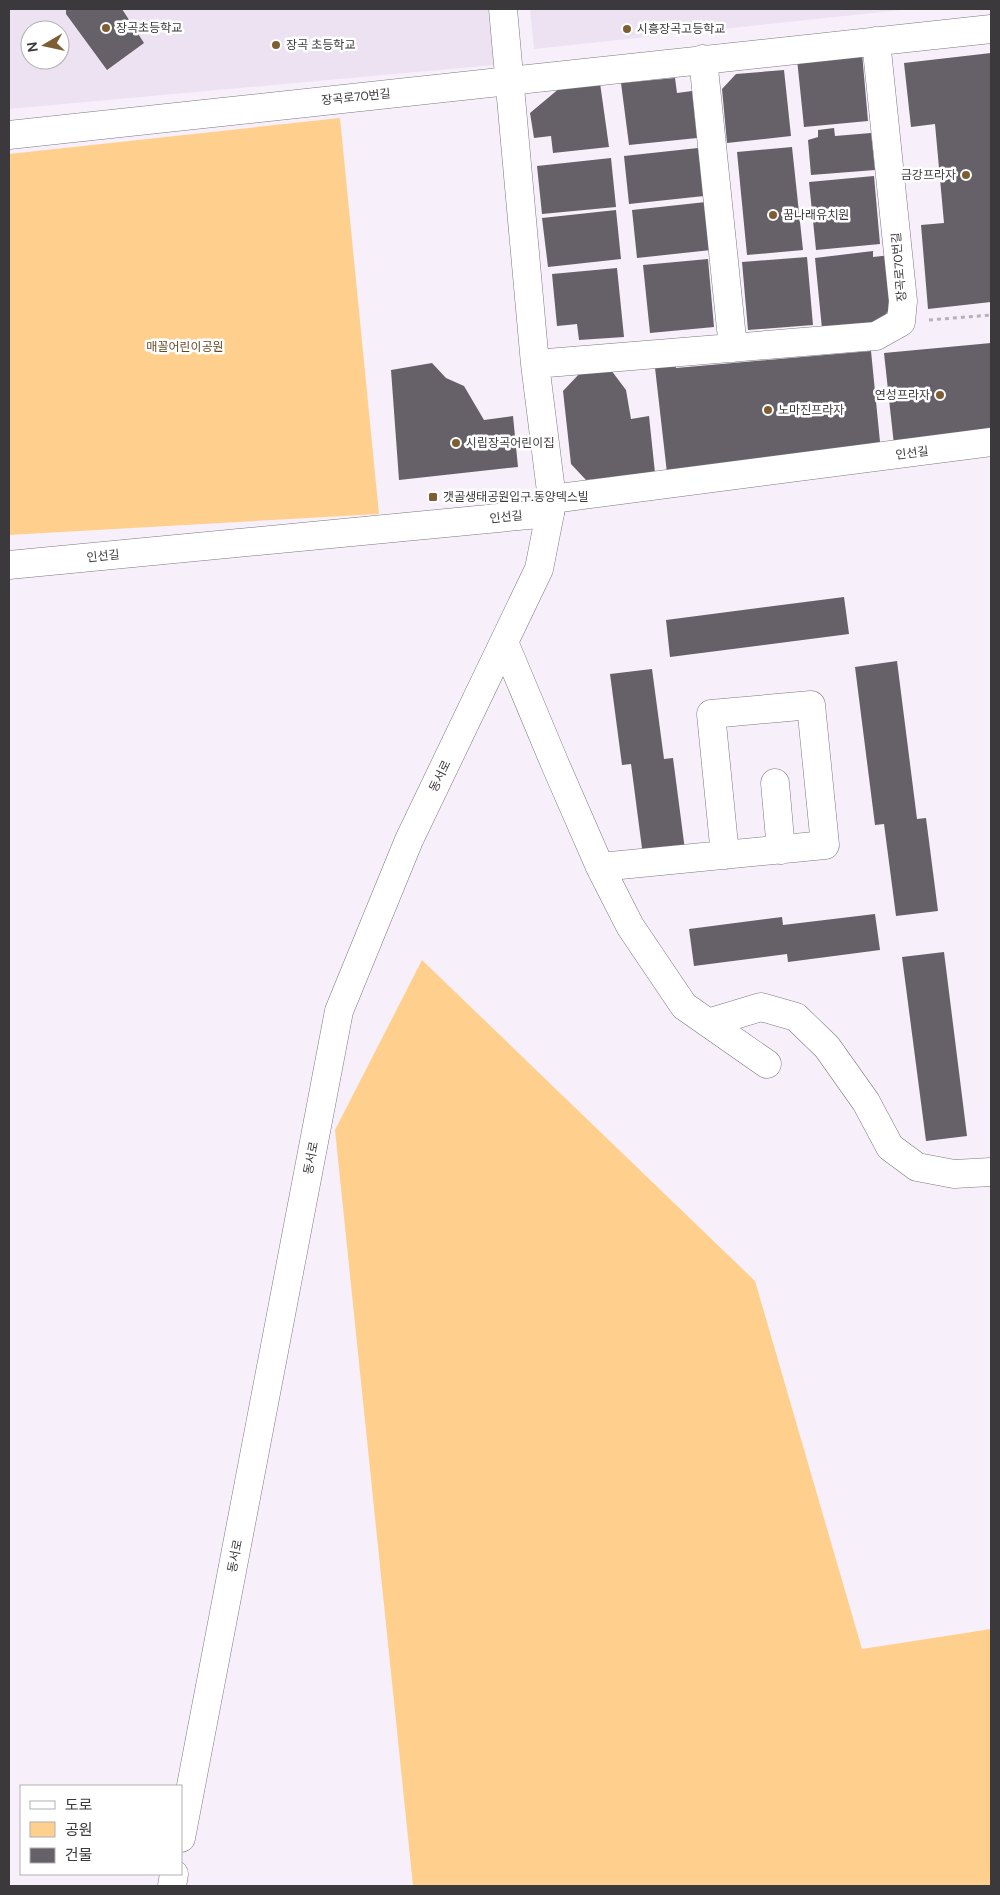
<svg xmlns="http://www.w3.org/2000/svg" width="1000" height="1895" viewBox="0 0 1000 1895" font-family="'DM Sans','Noto Sans KR',sans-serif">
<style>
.built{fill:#ece2f2;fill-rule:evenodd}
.green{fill:#ffd08d}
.building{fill:#666068}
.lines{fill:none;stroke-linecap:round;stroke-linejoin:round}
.street-casing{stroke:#7c777f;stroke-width:29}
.secondary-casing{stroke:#7c777f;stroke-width:29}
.path{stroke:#b7b2ba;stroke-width:3;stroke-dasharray:4 4;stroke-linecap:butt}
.street{stroke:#fff;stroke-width:28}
.secondary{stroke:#fff;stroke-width:28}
.poi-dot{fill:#7c5e32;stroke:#fff;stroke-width:2}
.labels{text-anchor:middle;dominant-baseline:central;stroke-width:5;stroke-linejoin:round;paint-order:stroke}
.poi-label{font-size:12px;fill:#3c393d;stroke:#fff;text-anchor:start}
.street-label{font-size:12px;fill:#3c393d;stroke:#fff}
.park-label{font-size:12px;fill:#644b26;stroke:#fff}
</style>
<rect width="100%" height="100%" fill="#f7f0fa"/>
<path class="built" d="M9,9h479l6,56 -485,44zM30,30h30v30h-30z
M530,9h380l-376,40z"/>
<path class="green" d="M340,118l39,396 -370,21v-381z
M422,960l333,321 107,368 129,-20v257h-578l-78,-756z"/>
<path class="building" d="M66,9h56l22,34 -37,27 -41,-56z
M862,53l6,68 -64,6 -7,-68z
M991,53v249l-63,7 -7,-84 23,-2 -9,-99 -24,3 -7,-64z
M784,70l7,66 -64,7 -5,-54 14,-15z
M675,78l2,15 15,-2 5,47 -68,7 -8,-62z
M600,83l9,64 -56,6 -2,-17 -17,2 -4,-25 31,-26z
M834,128l1,8 36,-3 4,37 -64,5 -3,-35 10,-3v-7z
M792,147l11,103 -56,5 -10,-103z
M698,148l6,48 -75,8 -5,-48z
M611,158l5,49 -74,7 -5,-48z
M874,176l6,68 -64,6 -7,-68z
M706,202l5,48 -74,8 -5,-48z
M616,210l5,49 -73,8 -6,-49z
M873,251v6l18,-2 5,47 -19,22 -55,5 -7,-71z
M807,257l6,68 -65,5 -6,-68z
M708,259l6,68 -64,6 -7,-68z
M617,268l7,69 -45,3 -2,-16 -20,2 -5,-52z
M991,343v93l-97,9 -10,-92z
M871,351l10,101 -214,21 -13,-114 20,-1 2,10z
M432,363l14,15 18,8 20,34 29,-4 5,51 -119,13 -8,-110z
M611,370l15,20 5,29 18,-3 6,57 -69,7 -15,-16 -8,-73 18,-19z
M844,597l5,37 -179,23 -4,-37z
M897,661l20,158 9,-1 12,93 -42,5 -12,-92 -9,1 -20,-158z
M652,669l12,90 9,-1 12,92 -42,6 -12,-92 -9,1 -12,-91z
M875,914l5,36 -92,12 -1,-8 -93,12 -5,-37 93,-12 1,8z
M944,952l23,184 -41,5 -24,-184z"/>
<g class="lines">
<defs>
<path id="street" d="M503,9l32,355 17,135
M703,59l30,289
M9,135l982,-106
M535,364l341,-28 25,-14 2,-21 -27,-260
M504,642l51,122 45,103 30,59 54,80 83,58
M775,783l6,67
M600,867l225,-22 -14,-140 -100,9 14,141
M708,1023l53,-16 35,10 31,30 39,55 24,45 27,20 37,7 37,-2
M181,1838l158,-827 70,-171 130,-271 11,-56
M172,1886l2,-12"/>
<path id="secondary" d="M9,565l541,-52 2,-14 439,-57"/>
</defs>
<use href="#street" class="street-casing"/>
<use href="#secondary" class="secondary-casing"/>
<path class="path" d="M929,320l62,-5"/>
<use href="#street" class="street"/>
<use href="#secondary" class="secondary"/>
</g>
<g class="poi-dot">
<circle cx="106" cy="28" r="5"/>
<circle cx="627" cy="29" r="5"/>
<circle cx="276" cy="45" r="5"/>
<circle cx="966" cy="175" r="5"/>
<circle cx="773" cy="215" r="5"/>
<circle cx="940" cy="395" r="5"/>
<circle cx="768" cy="410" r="5"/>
<circle cx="456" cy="443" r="5"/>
<rect x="428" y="492" width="10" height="10" rx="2.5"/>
</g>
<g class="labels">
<g class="poi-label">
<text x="116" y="28">장곡초등학교</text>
<text x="637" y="29">시흥장곡고등학교</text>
<text x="286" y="45">장곡 초등학교</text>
<text x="956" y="175" text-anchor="end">금강프라자</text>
<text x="783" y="215">꿈나래유치원</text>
<text x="930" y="395" text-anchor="end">연성프라자</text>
<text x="778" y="410">노마진프라자</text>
<text x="466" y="443">시립장곡어린이집</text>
<text x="443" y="497">갯골생태공원입구.동양덱스빌</text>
</g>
<g class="street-label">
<text transform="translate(356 97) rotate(-6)">장곡로70번길</text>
<text transform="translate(899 267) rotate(-95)">장곡로70번길</text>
<text transform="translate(912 453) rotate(-7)">인선길</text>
<text transform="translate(506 517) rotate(-6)">인선길</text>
<text transform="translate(103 556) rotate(-6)">인선길</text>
<text transform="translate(440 776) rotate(-64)">동서로</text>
<text transform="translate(311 1158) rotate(-79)">동서로</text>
<text transform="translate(235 1556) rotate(-79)">동서로</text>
</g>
<g class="park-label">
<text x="185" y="347">매꼴어린이공원</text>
</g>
</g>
<rect width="1000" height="1895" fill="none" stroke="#3c393d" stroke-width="20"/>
<rect x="20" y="1785" width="162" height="90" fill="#ffffff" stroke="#b1b0b1"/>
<rect x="30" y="1801" width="25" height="8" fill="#ffffff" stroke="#b1b0b1"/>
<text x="65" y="1810" font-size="15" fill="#3c393d">도로</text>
<rect x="30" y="1822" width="25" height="15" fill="#ffd08d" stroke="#b1b0b1"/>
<text x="65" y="1835" font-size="15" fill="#3c393d">공원</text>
<rect x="30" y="1848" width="25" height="15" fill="#666068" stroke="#b1b0b1"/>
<text x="65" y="1860" font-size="15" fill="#3c393d">건물</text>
<g transform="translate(45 45) rotate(261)"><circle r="24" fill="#ffffff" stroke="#b1b0b1"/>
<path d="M0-4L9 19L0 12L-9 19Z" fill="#7c5e32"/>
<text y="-8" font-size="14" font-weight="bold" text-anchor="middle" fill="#3c393d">N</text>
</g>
</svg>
